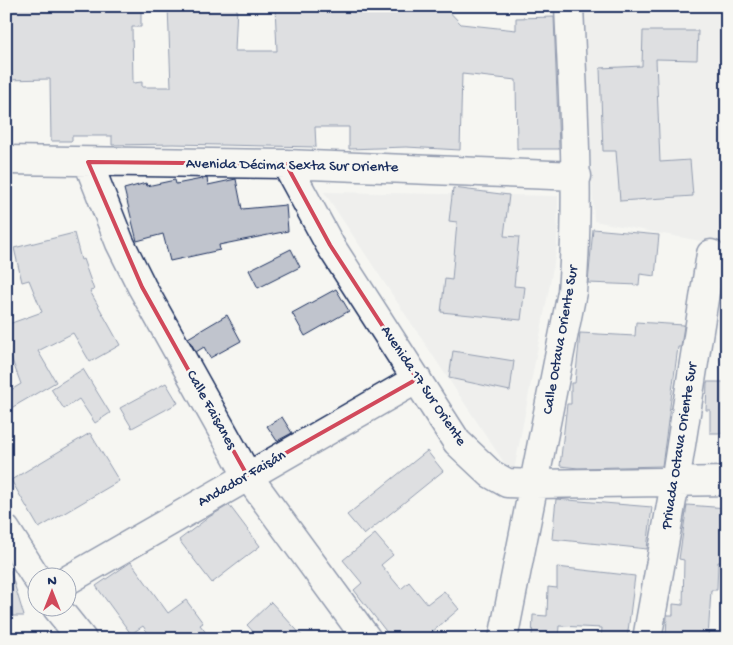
<svg xmlns="http://www.w3.org/2000/svg" width="733" height="645" viewBox="0 0 733 645" font-family="'Gochi Hand',sans-serif">
<style>
.built{fill:#e6e7e7}
.building{fill:#c0c4cd;stroke:#1b2f5e}
.lines{fill:none;stroke-linecap:round;stroke-linejoin:round}
.minor-casing{stroke:#1b2f5e;stroke-width:31}
.major-casing{stroke:#1b2f5e;stroke-width:31}
.minor{stroke:#f6f6f2;stroke-width:28}
.major{stroke:#f6f6f2;stroke-width:28}
.marked{fill:none;stroke:#d1495b;stroke-width:4;stroke-linejoin:round}
.labels{text-anchor:middle;dominant-baseline:central;stroke-width:5;stroke-linejoin:round;paint-order:stroke}
.street-label{font-size:15px;fill:#1b2f5e;stroke:#f6f6f2}
</style>
<rect width="100%" height="100%" fill="#f6f6f2"/>
<filter id="ink" filterUnits="userSpaceOnUse"><feTurbulence type="fractalNoise" baseFrequency=".02" numOctaves="2"/><feDisplacementMap in="SourceGraphic" scale="10" xChannelSelector="R" yChannelSelector="G"/><feConvolveMatrix kernelMatrix="1 2 1 2 8 2 1 2 1" color-interpolation-filters="sRGB"/></filter>
<g filter="url(#ink)">
<path class="built" d="M583,6h144v240l-133,-25z
M324,192l234,4 -1,51 -44,229z"/>
<path class="building" d="M6,6h135v21h-9l1,56 9,-1v5h29l-3,-81h69l-2,45h42l-2,-45h169l17,18 55,6v-12l38,-1 5,132h-42l-1,-69 -54,-6 -2,76 -54,-3 -57,2v-22h-34l1,20 -143,-3 -61,1v-9h-40v5h-21l-1,-62 -44,1z
M643,31h55l-1,29 -41,-1 4,103 30,-2 3,36 -73,5 -4,-50h-13l-3,-83 42,-2z
M207,178l1,7 28,-6 6,30 44,-4 2,26 -69,14 1,5 -50,11 -7,-27 -26,7 -13,-52 22,-6 1,3 28,-6 1,4z
M453,188l56,7 -5,41 15,1 -5,49 11,1 -4,33 -80,-8 4,-33 7,1 5,-58 -8,-1z
M593,229l66,6 -4,41 -15,-2 -1,11 -51,-2z
M74,233l7,27 2,-1 11,31 -4,1 30,54 -30,17 -17,-29 -35,18 18,31 -50,29v-18l15,-9 -15,-40v-19l36,-13 -13,-32 -7,2 -8,-34z
M291,249l9,18 -42,21 -9,-18z
M336,289l13,22 -44,25 -13,-23z
M227,315l14,26 -31,17 -6,-11 -8,5 -8,-14z
M636,322l48,3 -3,22h-3l-16,119 -84,2 -18,-2 7,-62h4v-21h4l5,-50 55,3z
M453,351l61,10 -4,30 -61,-13z
M83,369l27,44 -15,10 -16,-24 -15,10 -13,-20z
M707,382h20v51h-17v-23h-4z
M166,383l12,20 -46,25 -12,-20z
M282,417l10,16 -15,8 -10,-15z
M90,433l29,48 -80,47 -28,-48z
M427,451l16,20 -79,64 -17,-20z
M556,499l96,8 -5,42 -95,-10z
M229,505l31,41 -48,37 -33,-43 30,-23z
M687,505l40,3v55l-9,-1 -1,28h-6l-3,49h-42l1,-24h6v-11l10,1 1,-45 -5,-1z
M375,534l18,21 -12,10 20,24 8,-7 18,22 17,-13 15,18 -35,30h-32l-38,-49 8,-7 -19,-23z
M131,562l37,51 18,-13 17,23 -3,2 11,14h-59l-9,-13 -12,8 -35,-48z
M557,567l78,9 -8,63h-26l1,-11 -43,-2 -1,13 -26,-1 1,-23 14,1 1,-29 9,1z
M10,570l14,46h-18v-45z
M271,602l34,37h-45l-13,-14z"/>
<g class="lines">
<defs>
<path id="minor" d="M6,160l280,4 291,12
M88,162l32,81 22,44 105,188 120,164
M286,164l44,81 127,197 34,32 16,9 28,1 192,-3
M68,580l349,-201
M503,639l69,-347c8,-95 1,-190 -3,-286
M647,639l28,-156 36,-229"/>
<path id="major" d="M6,530l32,50
M57,608l25,31"/>
</defs>
<use href="#minor" class="minor-casing"/>
<use href="#major" class="major-casing"/>
<use href="#minor" class="minor"/>
<use href="#major" class="major"/>
</g>
</g>
<path d="M0 0H733V645H0ZM88,162l198,2 44,81 87,134 -170,96 -105,-188z" fill="#f6f6f2" fill-opacity=".55" fill-rule="evenodd"/>
<path class="marked" d="M88,162l198,2 44,81 87,134 -170,96 -105,-188z"/>
<g class="labels">
<g class="street-label">
<text transform="translate(292 166) rotate(1)">Avenida Décima Sexta Sur Oriente</text>
<text transform="translate(561 340) rotate(-80)">Calle Octava Oriente Sur</text>
<text transform="translate(423 386) rotate(56)">Avenida 17 Sur Oriente</text>
<text transform="translate(211 410) rotate(61)">Calle Faisanes</text>
<text transform="translate(680 446) rotate(-81)">Privada Octava Oriente Sur</text>
<text transform="translate(242 479) rotate(-30)">Andador Faisán</text>
</g>
</g>
<rect width="733" height="645" fill="none" stroke="#f6f6f2" stroke-width="25"/>
<rect x="12" y="12" width="708" height="620" fill="none" stroke="#1b2f5e" stroke-width="2" filter="url(#ink)"/>
<g transform="translate(52 592)"><circle r="24" fill="#f6f6f2" stroke="#9ea6b7"/>
<path d="M0-4L9 19L0 12L-9 19Z" fill="#d1495b"/>
<text y="-8" font-size="14" font-weight="bold" text-anchor="middle" fill="#1b2f5e">N</text>
</g>
</svg>
